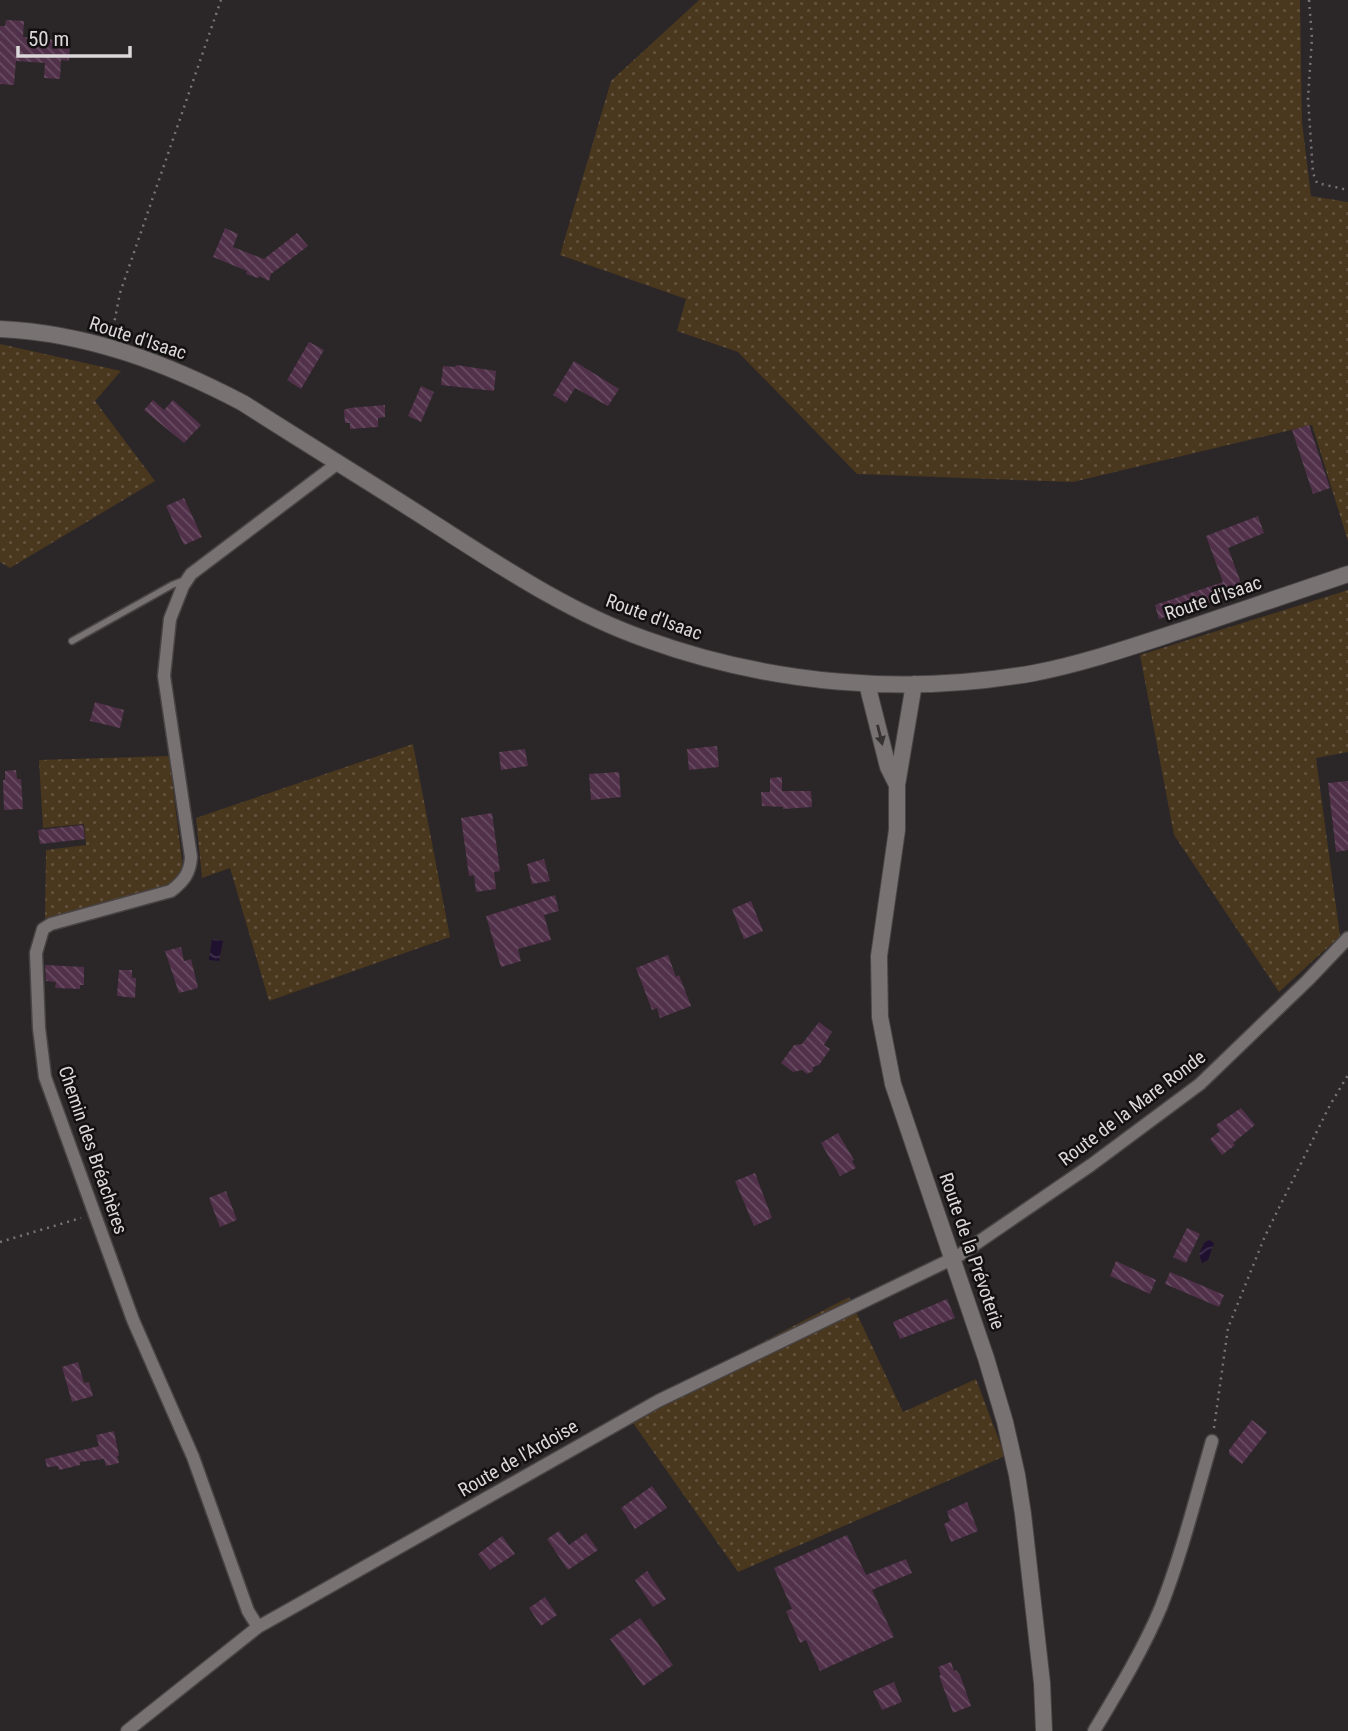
<svg xmlns="http://www.w3.org/2000/svg" width="1348" height="1731" viewBox="0 0 1348 1731" font-family="'Roboto Condensed',sans-serif">
<style>
.grass{fill:url(#grass-dots)}
.water{fill:url(#water-waves)}
.building{fill:url(#building-back-hatch)}
.lines{fill:none;stroke-linecap:round;stroke-linejoin:round}
.lane-casing{stroke:#484344;stroke-width:9}
.street-casing{stroke:#484344;stroke-width:15}
.secondary-casing{stroke:#484344;stroke-width:18}
.path{stroke:#797475;stroke-width:2.5;stroke-dasharray:2 5;stroke-linecap:butt}
.lane{stroke:#787272;stroke-width:6}
.street{stroke:#787272;stroke-width:12}
.secondary{stroke:#787272;stroke-width:16}
.oneway{fill:#363232}
.labels{text-anchor:middle;dominant-baseline:central;stroke-width:5;stroke-linejoin:round;paint-order:stroke}
.street-label{font-size:19px;fill:#dcd8d9;stroke:#121010}
</style>
<defs>
<pattern id="grass-dots" width="8" height="8" patternUnits="userSpaceOnUse" patternTransform="scale(1.75)"><rect width="8" height="8" fill="#49371e"/><path d="M2 2h.1M6 6h.1" fill="none" stroke="#63533e" stroke-width="1.8" stroke-linecap="round"/></pattern>
<pattern id="water-waves" width="16" height="10" patternUnits="userSpaceOnUse" patternTransform="scale(1.75)"><rect width="16" height="10" fill="#1f102f"/><path d="M0 5q4-4 8 0t8 0" fill="none" stroke="#3f324d"/></pattern>
<pattern id="building-back-hatch" width="6" height="6" patternUnits="userSpaceOnUse" patternTransform="scale(1.75)"><rect width="6" height="6" fill="#51314a"/><path d="M-1 5l2 2M0 0l6 6M5-1l2 2" fill="none" stroke="#694e64"/></pattern>
</defs>
<rect width="100%" height="100%" fill="#2b2627"/>
<path class="grass" d="M699,0h601l2,122 9,74 37,6v339l-36,-116 -239,57 -216,-8 -119,-122 -61,-21 9,-32 -126,-44 51,-174z
M0,344l121,27 -26,30 60,80 -145,87 -10,-6z
M1348,590v162l-32,6 24,178 -61,56 -105,-157 -34,-180z
M413,744l37,193 -181,64 -39,-133 -28,10 -6,-60z
M169,756l14,113 -10,14 -128,39 1,-72 40,-5 -2,-21 -41,4 -4,-68z
M849,1297l54,115 73,-33 29,77 -267,116 -112,-159z"/>
<path class="water" d="M212,939l11,2 -4,20 -10,-1z
M1209,1240l5,3 -6,17 -6,3 -3,-9 5,-11z"/>
<path class="building" d="M6,20l18,1 -1,16 47,4 -1,20 -8,-1 -1,19 -16,-1 1,-15 -29,-2 -2,24 -14,-1v-58h5z
M225,228l13,6 -5,13 31,12 33,-26 11,13 -37,28 -2,7 -10,-5 -1,2 -12,-4 1,-3 -34,-14z
M309,342l15,8 -23,39 -14,-9z
M574,361l45,28 -11,17 -33,-18 -9,15 -13,-8z
M456,365l40,6 -2,20 -53,-6 2,-19 12,1z
M421,386l13,6 -13,30 -13,-6z
M153,400l11,10 9,-10 28,25 -17,18 -40,-33z
M385,405v12l-7,1v9l-28,2v-6h-5l-1,-13 5,-2z
M1309,425l21,63 -17,6 -21,-64z
M184,498l18,39 -18,8 -18,-39z
M1258,516l6,17 -36,15 16,43 -85,28 -4,-14 68,-23 -17,-46z
M95,702l29,8 -4,18 -30,-7z
M717,746l2,21 -30,3 -2,-21z
M525,749l3,17 -27,4 -2,-18z
M16,770l1,9h4l2,30 -19,1 -1,-30h2v-9z
M619,772l2,25 -30,3 -2,-26z
M782,777v14h29l1,16 -29,2v-2l-21,-1 -1,-14h9v-14z
M1348,781v69l-12,2 -8,-69z
M492,813l8,58 -6,1 2,17 -20,3 -2,-17 -5,1 -8,-58z
M83,825l2,14 -45,5 -2,-14z
M544,859l6,22 -18,3 -5,-20z
M555,895l4,16 -15,4 7,25 -33,9 3,12 -20,6 -15,-51z
M751,901l12,30 -19,8 -12,-30z
M181,947l3,14 7,-2 7,29 -19,5 -14,-42z
M668,955l8,22 3,-2 12,31 -31,12 -3,-10 -5,2 -16,-42z
M45,965l39,2v18h-4v4l-25,-1 1,-6 -10,-1z
M119,970h13v8h4l-1,20 -18,-2z
M819,1022l13,10 -8,13 6,4 -11,16 -6,2v4l-6,3 -5,-4 -9,2 -12,-9 13,-18 8,-1z
M1241,1108l14,17 -22,18 2,2 -13,10 -12,-16 10,-8 -4,-6z
M838,1133l16,27 -2,1 4,7 -16,8 -19,-33z
M755,1173l17,45 -18,8 -19,-45z
M226,1191l11,29 -17,7 -11,-29z
M1187,1228l13,6 -14,29 -13,-6z
M1116,1261l40,19 -6,14 -40,-18z
M1170,1272l54,23 -5,12 -54,-23z
M947,1299l8,19 -55,21 -7,-17z
M78,1362l6,21 5,-1 4,14 -21,6 -10,-35z
M1252,1420l15,12 -25,32 -13,-10v-4z
M114,1431l5,25h-2l2,7 -13,3 -2,-7 -24,3v3l-21,5 -1,-4 -11,1 -2,-8 54,-13 -3,-11z
M652,1486l15,22 -32,21 -14,-21z
M967,1502l11,29 -27,11 -7,-18 6,-3 -3,-10z
M559,1531l10,14 17,-12 12,17 -30,20 -21,-31z
M847,1535l19,40 40,-16 6,14 -40,17 22,47 -74,34 -14,-31 -6,3 -14,-32 6,-2 -18,-41z
M502,1536l13,18 -25,16 -12,-16z
M647,1571l19,28 -13,8 -18,-27z
M545,1597l12,18 -16,11 -12,-18z
M640,1618l33,47 -30,21 -33,-47z
M951,1662l3,9 2,-1 4,5 11,31 -18,7 -14,-37 2,-1 -3,-8z
M894,1682l8,20 -20,8 -9,-19z"/>
<g class="lines">
<defs>
<path id="lane" d="M72,641l100,-56 10,-4"/>
<path id="street" d="M258,1627l-10,-16 -55,-154 -60,-137 -88,-243 -6,-49 -3,-75 7,-24 8,-5 120,-33c13,-10 19,-18 20,-34l-27,-181 6,-57 13,-33 8,-12 147,-111
M127,1731l131,-104 25,-14 375,-212 300,-145 133,-91 109,-81 108,-104 40,-42
M1094,1731c24,-40 49,-81 67,-124 21,-54 35,-111 51,-166"/>
<path id="secondary" d="M0,329c87,4 167,34 243,74 62,40 125,78 187,118 69,44 138,91 215,118 124,45 259,57 389,34 51,-10 100,-27 149,-43 55,-19 110,-37 165,-56
M867,684l21,83 9,18
M914,684l-17,101v45l-18,126 1,61 13,67 93,274 19,64 12,53 6,39 19,169 2,48"/>
</defs>
<use href="#lane" class="lane-casing"/>
<use href="#street" class="street-casing"/>
<use href="#secondary" class="secondary-casing"/>
<path class="path" d="M1309,0l3,38 -4,60 5,75 4,10 31,7
M112,334l8,-41 101,-293
M0,1242l81,-24
M1214,1428l14,-100 37,-92 65,-131 18,-30"/>
<use href="#lane" class="lane"/>
<use href="#street" class="street"/>
<use href="#secondary" class="secondary"/>
</g>
<defs><path id="oneway-solid" d="M-6-.8H1V-3.2L6.5 0L1 3.2V.8H-6Z" transform="scale(1.75)"/></defs>
<use class="oneway" href="#oneway-solid" transform="translate(880 735) rotate(76)"/>
<g class="labels">
<g class="street-label">
<text transform="translate(138 338) rotate(18)">Route d'Isaac</text>
<text transform="translate(1213 598) rotate(-19)">Route d'Isaac</text>
<text transform="translate(654 617) rotate(20)">Route d'Isaac</text>
<text transform="translate(1132 1108) rotate(-37)">Route de la Mare Ronde</text>
<text transform="translate(93 1150) rotate(71)">Chemin des Bréachères</text>
<text transform="translate(972 1251) rotate(71)">Route de la Prévoterie</text>
<text transform="translate(518 1458) rotate(-30)">Route de l'Ardoise</text>
</g>
</g>
<path d="M18 46v10h112v-10" fill="none" stroke="#dcd8d9" stroke-width="3.5"/>
<text x="28" y="46" font-size="21" fill="#dcd8d9" stroke="#121010" stroke-width="5" paint-order="stroke">50 m</text>
</svg>
